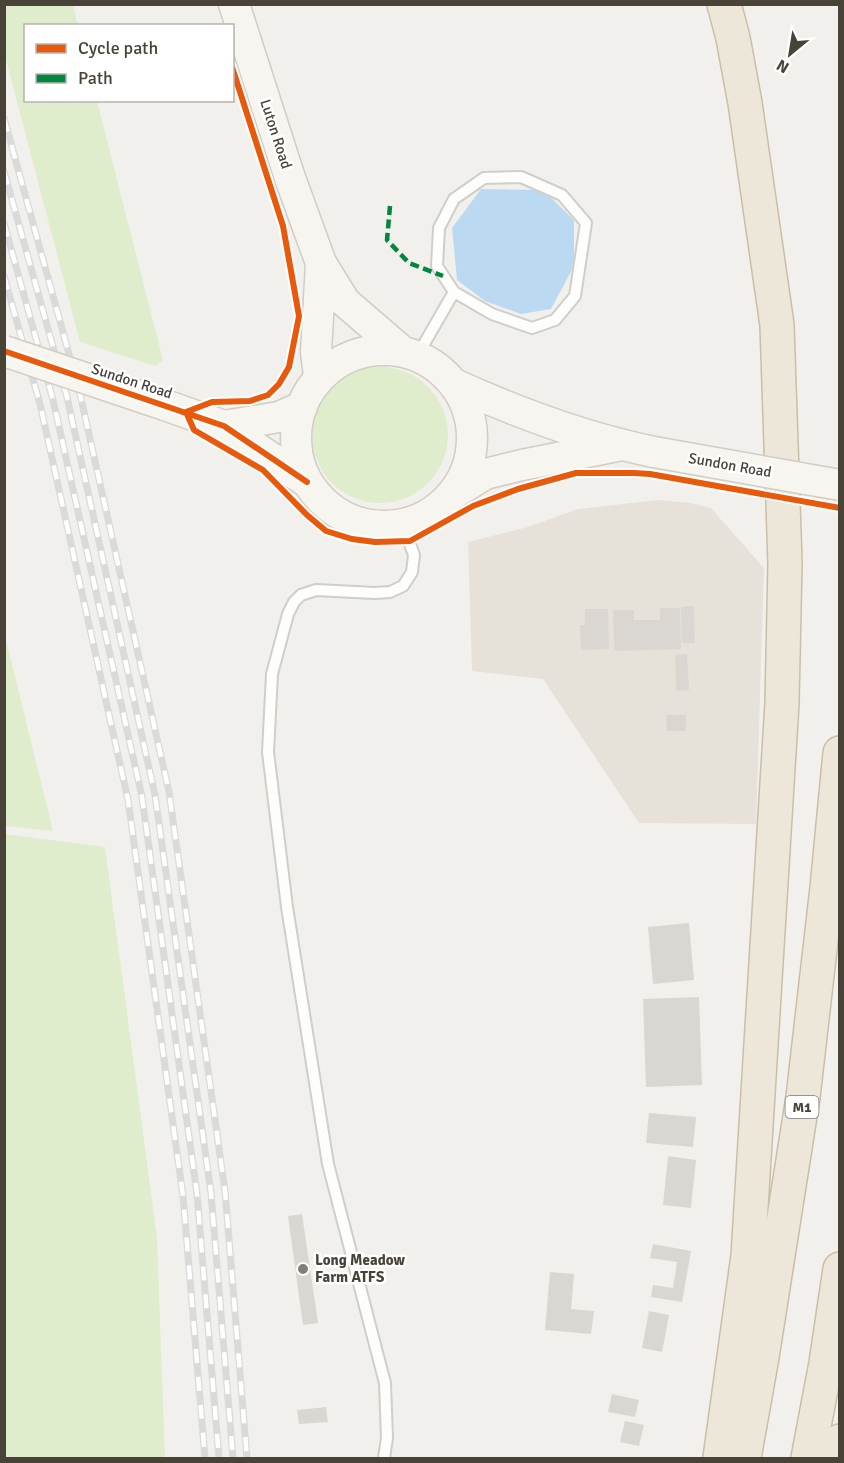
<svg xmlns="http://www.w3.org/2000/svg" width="844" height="1463" viewBox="0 0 844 1463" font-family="Signika,sans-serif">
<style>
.residential{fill:#e6e2d9}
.green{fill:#dfedcc}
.water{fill:#bbdaf1}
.building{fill:#dad7d3}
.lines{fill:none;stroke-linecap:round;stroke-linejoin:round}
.lane-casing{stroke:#d0cec9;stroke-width:14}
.secondary-casing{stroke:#d2cdc3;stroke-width:33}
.highway-casing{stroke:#cabea7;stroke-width:36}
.lane{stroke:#fdfdfc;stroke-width:10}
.secondary{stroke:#f7f5ef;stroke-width:30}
.highway{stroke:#ede7d9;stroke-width:33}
.rail-casing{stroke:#dadad9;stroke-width:7}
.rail{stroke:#fff;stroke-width:4.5;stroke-dasharray:14;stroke-linecap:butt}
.secondary-bridge-casing{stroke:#d2cdc3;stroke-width:33;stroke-linecap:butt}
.secondary-bridge{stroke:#f7f5ef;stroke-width:30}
.quiet{stroke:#00873e;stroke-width:4.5;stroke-dasharray:9 4.5;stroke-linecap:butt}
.cycleway-casing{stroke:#fff;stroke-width:10}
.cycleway{stroke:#e8590c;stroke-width:6}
.poi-dot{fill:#847f76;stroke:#fff;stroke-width:2}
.labels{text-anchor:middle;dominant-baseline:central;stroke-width:5;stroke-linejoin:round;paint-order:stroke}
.shield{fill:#fff;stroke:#807b73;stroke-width:1.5}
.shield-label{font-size:14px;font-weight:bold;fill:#494237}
.street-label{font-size:15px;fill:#494237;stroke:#fff}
.poi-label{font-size:15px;font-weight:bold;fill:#494237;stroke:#fff;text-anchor:start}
</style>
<rect width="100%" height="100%" fill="#f2f0ec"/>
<path class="residential" d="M658,500l32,3 21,5 53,60 -8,256 -117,-1 -96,-144 -71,-8 -4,-129 60,-15 50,-18z"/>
<path class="green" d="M4,5h69l5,20 -52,1v74l71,1 66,259 -8,6 -75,-24 -75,-286z
M312 435a68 68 0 1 1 136 0a68 68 0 1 1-136 0Z
M4,636h1l48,195 -48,-5z
M5,834l100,13 52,391 8,220h-160z"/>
<path class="water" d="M481,189l62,1 31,30v46l-23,43 -30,5 -36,-13 -28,-21 -5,-52z"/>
<path class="building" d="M694,606l1,37h-13l-1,-36z
M660,608h20l1,41 -67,2 -1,-41h21v10h26z
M585,609h23l1,40 -28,1 -1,-25h5z
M687,654l2,36 -13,1 -1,-36z
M666,715h20v16h-19z
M689,923l5,57 -41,4 -5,-57z
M699,997l3,88 -56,2 -3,-88z
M649,1113l47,4 -3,30 -47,-4z
M668,1156l28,4 -5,48 -28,-3z
M302,1214l16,109 -15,2 -15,-109z
M653,1244l38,7 -9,51 -31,-5 2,-12 20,3 4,-26 -27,-4z
M550,1272l24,2 -3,35 23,2 -3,23 -46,-4z
M649,1311l20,4 -7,37 -20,-4z
M612,1394l27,6 -4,17 -27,-5z
M326,1407l2,15 -29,2 -2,-14z
M625,1421l19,4 -5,21 -19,-4z"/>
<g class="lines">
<defs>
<path id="lane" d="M417,356l37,-64 -17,-26 2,-38 15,-29 30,-21 37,-1 41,18 24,28 -11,73 -20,24 -23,8 -40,-14 -38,-22
M384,1458l3,-20 -2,-55 -57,-219 -41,-257 -19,-155 4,-78 16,-60 6,-12 7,-7 15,-5 58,3 16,-1 13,-6 9,-14 2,-17 -11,-30"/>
<path id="secondary" d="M234,4l56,174 31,85 24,39 58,50
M296 438a88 88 0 1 1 176 0a88 88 0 1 1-176 0Z
M319,376l-3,-24 5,-89
M454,384c64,29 131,54 200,68
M165,405l59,21 83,56
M224,426l55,-9 23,-10
M453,494l32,-20 37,-9 95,-19"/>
<path id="highway" d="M720,1458l28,-202 34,-553 3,-140 -8,-238 -32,-222 -12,-65 -9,-34
M744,1458l18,-101 41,-260 24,-209 13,-135
M808,1458l18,-95 14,-94
M836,1458l4,-17"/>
</defs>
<use href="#lane" class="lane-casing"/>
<use href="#secondary" class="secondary-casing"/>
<use href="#highway" class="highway-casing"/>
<use href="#lane" class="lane"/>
<use href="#secondary" class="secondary"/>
<use href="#highway" class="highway"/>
<defs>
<path id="rail" d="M4,118l76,276 89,398 56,399 22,267
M4,171l63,226 88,398 56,398 22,265
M4,223l49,177 89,397 55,397 22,264
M4,276l36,128 88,396 55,396 22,262"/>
</defs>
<use href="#rail" class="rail-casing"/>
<use href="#rail" class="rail"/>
<defs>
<path id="secondary-bridge" d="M4,351l161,54
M654,452l186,33"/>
</defs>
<use href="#secondary-bridge" class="secondary-bridge-casing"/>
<use href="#secondary-bridge" class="secondary-bridge"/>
<path class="quiet" d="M390,206l-3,34 22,23 34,13"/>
<defs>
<path id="cycleway" d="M4,351l220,75 83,56
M186,412l8,18 69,40 44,45 19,16 26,8 23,3 35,-1 63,-35 45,-17 58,-16h58l16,1 190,34
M186,412l26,-10 38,-1 18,-6 11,-11 10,-17 10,-51 -16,-90 -51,-159"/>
</defs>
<use href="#cycleway" class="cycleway-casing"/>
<use href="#cycleway" class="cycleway"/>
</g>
<circle class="poi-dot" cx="303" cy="1269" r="6"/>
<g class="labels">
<rect class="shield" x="785.5" y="1096" width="33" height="22" rx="4.5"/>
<g class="shield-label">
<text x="802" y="1107">M1</text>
</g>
<g class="street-label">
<text transform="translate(276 134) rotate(72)">Luton Road</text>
<text transform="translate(132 381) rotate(18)">Sundon Road</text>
<text transform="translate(730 465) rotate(10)">Sundon Road</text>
</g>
<g class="poi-label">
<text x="315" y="1260">Long Meadow<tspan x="315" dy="17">Farm ATFS</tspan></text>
</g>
</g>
<rect width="844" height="1463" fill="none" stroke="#494237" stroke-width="12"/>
<rect x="24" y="24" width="210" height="78" fill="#ffffff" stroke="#b6b3af" stroke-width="1.5"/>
<rect x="36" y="44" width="30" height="9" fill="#e8590c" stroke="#b6b3af" stroke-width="1.5"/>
<text x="78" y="54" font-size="18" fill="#494237">Cycle path</text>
<rect x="36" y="74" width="30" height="9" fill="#00873e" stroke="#b6b3af" stroke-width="1.5"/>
<text x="78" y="84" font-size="18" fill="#494237">Path</text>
<g transform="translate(790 54) rotate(210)" stroke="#ffffff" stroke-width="4.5" paint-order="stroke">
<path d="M0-4.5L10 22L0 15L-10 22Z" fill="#494237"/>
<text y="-9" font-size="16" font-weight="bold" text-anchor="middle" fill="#494237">N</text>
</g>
</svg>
